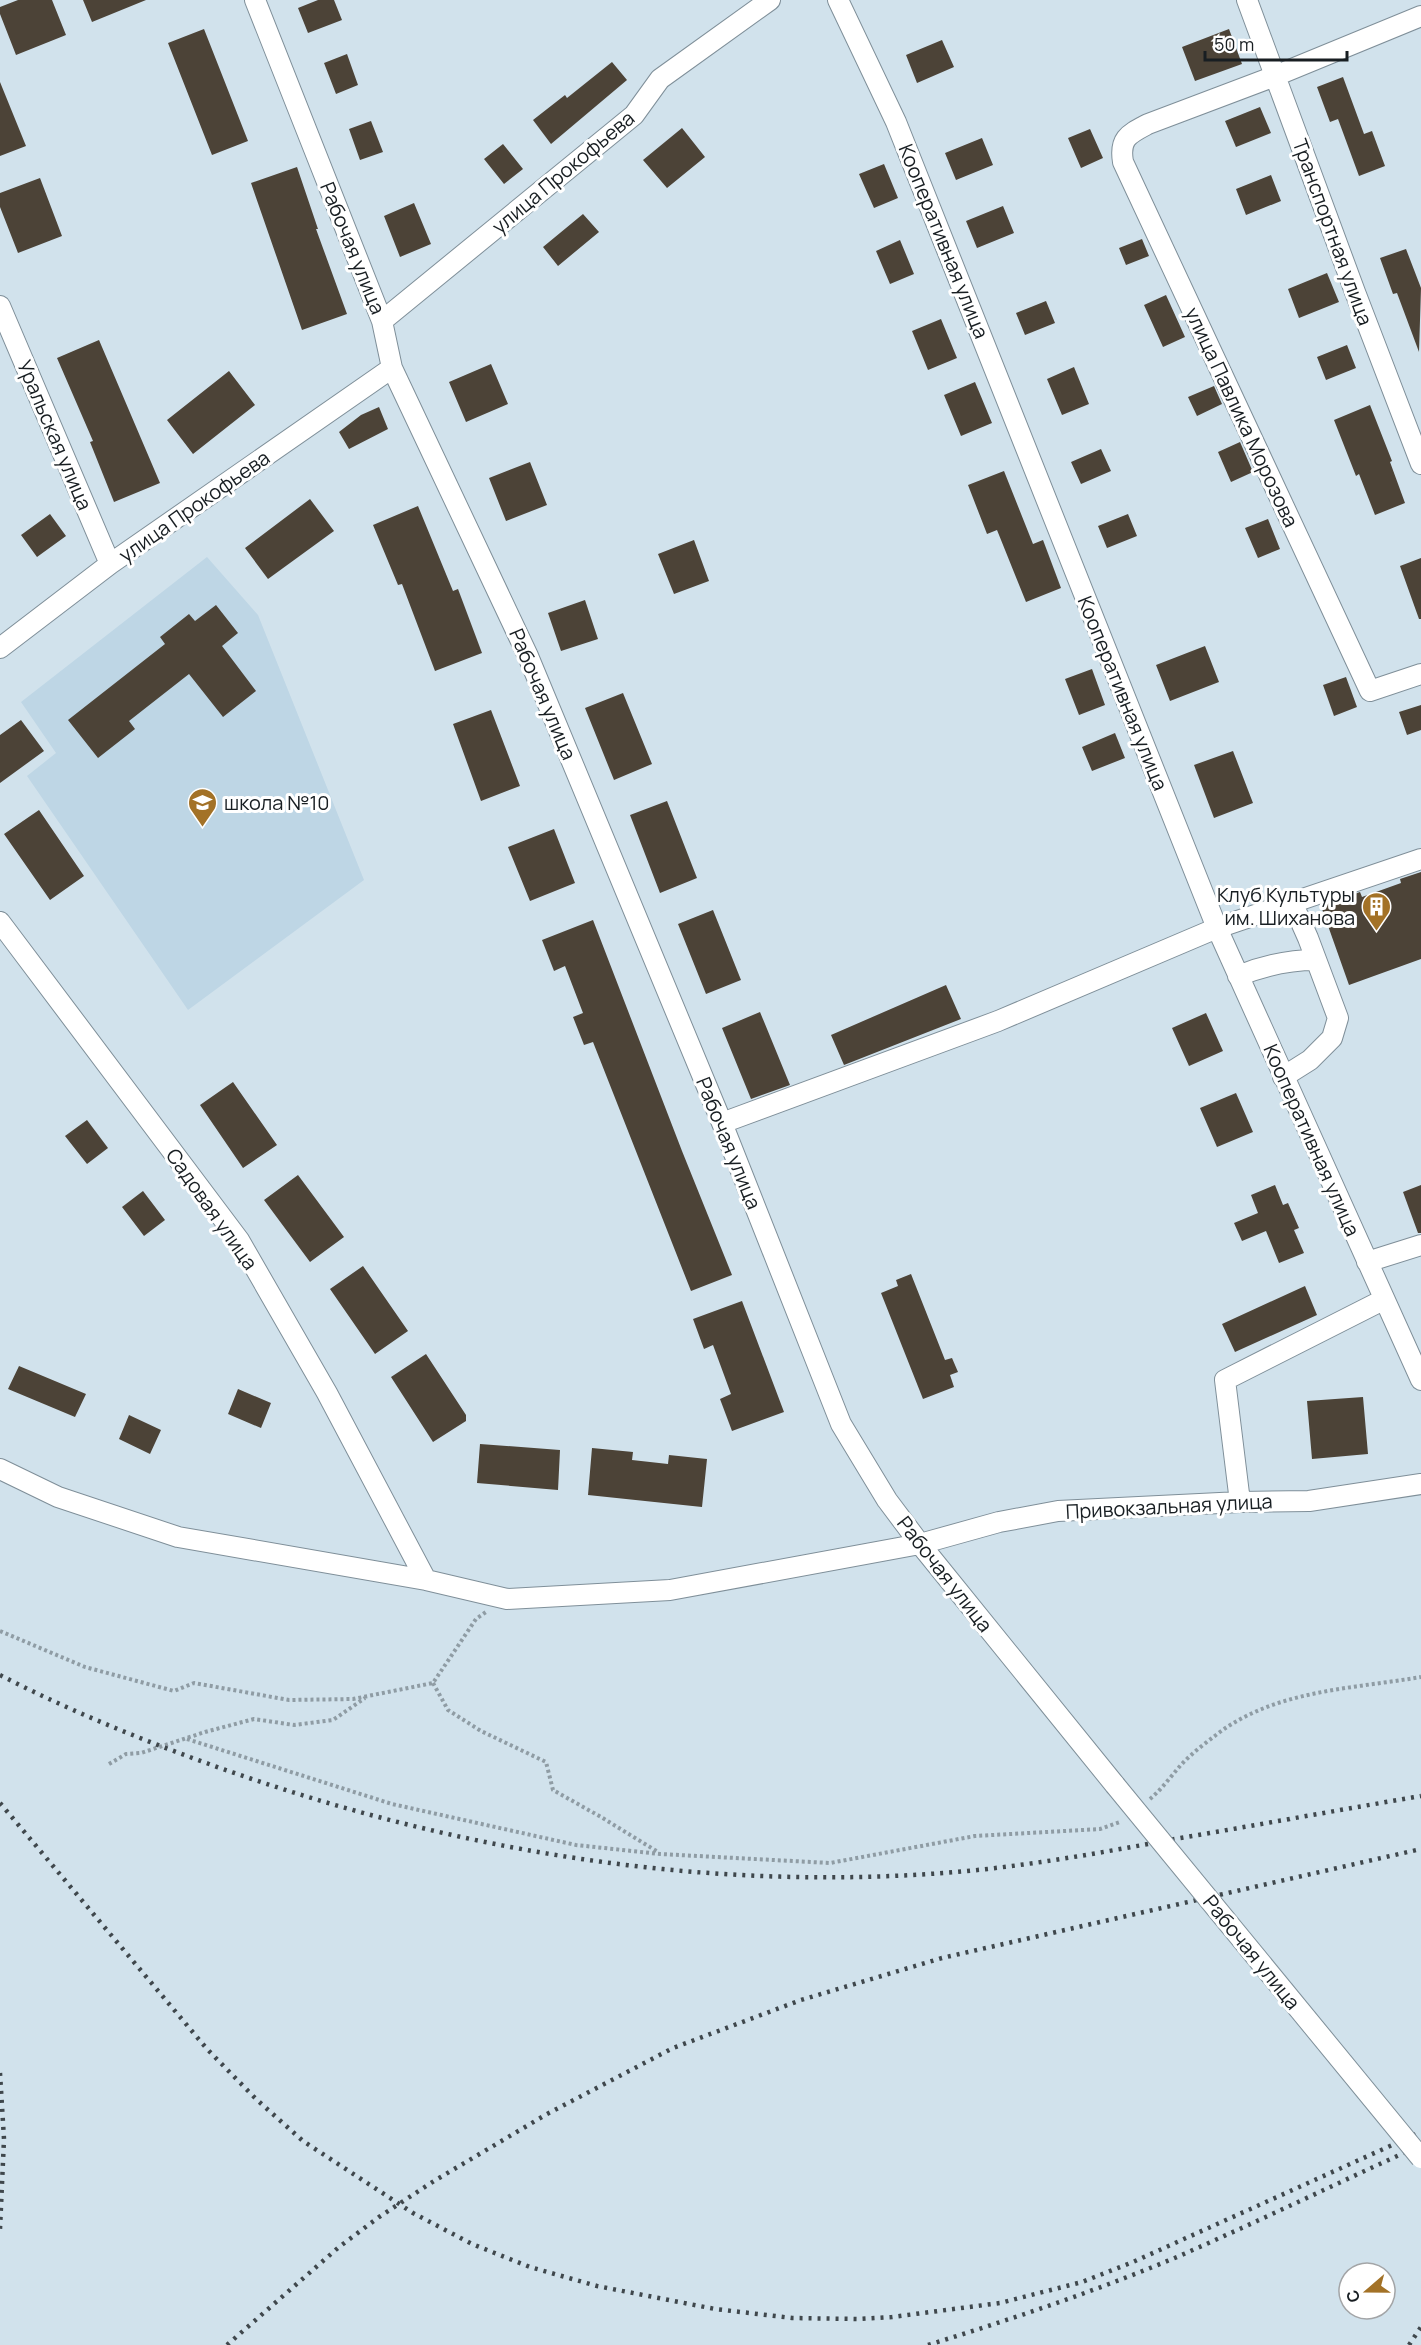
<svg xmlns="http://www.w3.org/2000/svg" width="1421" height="2345" viewBox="0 0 1421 2345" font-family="Manrope,sans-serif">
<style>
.built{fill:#bed6e5}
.building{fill:#4c4337}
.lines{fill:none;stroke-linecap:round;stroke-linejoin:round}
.minor-casing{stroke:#7f8f99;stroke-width:22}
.path{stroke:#8f9ca4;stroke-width:4;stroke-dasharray:3 3;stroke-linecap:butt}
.minor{stroke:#fff;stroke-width:20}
.rail{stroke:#3f474c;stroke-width:4.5;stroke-dasharray:3 6;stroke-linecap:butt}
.minor-bridge-casing{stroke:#7f8f99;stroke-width:22;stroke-linecap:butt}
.minor-bridge{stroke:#fff;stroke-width:20}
.labels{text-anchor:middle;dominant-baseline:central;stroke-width:6;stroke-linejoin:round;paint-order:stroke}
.street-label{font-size:20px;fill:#181e22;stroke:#fff}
.poi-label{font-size:20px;fill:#181e22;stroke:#fff;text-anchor:start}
</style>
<rect width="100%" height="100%" fill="#d1e2ec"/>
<path class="built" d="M207,557l51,58 106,265 -176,130 -161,-234 29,-23 -35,-51z"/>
<path class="building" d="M18,0h34l14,35 -50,20 -16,-41v-7z
M83,0h63l-54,22z
M318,0h16l8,20 -34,13 -10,-25z
M204,29l44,112 -36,14 -44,-112z
M1229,29l13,35 -47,17 -13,-34z
M942,40l12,27 -37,16 -11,-28z
M347,54l11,31 -22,9 -12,-31z
M612,62l15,18 -76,64 -18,-24 32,-25 2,3z
M1343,77l21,57 8,-3 13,35 -26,10 -21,-57 -8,3 -13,-35z
M0,82l26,64 -26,10z
M1260,107l11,26 -35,14 -11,-26z
M371,121l12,31 -23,8 -11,-31z
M682,128l23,29 -38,31 -24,-28z
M1090,129l13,29 -22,10 -13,-30z
M982,138l11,27 -37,15 -11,-27z
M503,144l20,25 -19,15 -20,-25z
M884,164l14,34 -24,10 -15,-34z
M297,167l21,62h-2l31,85 -45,16 -51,-147z
M1271,175l10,26 -35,14 -10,-26z
M40,178l22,58 -44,17 -18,-46v-14z
M414,203l17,41 -31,13 -16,-41z
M1003,206l11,27 -37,15 -11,-27z
M583,214l16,18 -41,34 -15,-19z
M1142,239l7,17 -23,9 -7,-17z
M900,240l14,34 -24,10 -14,-33z
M1406,249l15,39 -2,64 -22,-59 -4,1 -13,-36z
M1327,273l12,29 -40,16 -11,-29z
M1166,295l19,42 -22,10 -19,-42z
M1046,301l9,22 -30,12 -9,-22z
M941,319l16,39 -29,12 -16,-39z
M99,340l61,143 -46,19 -24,-60 3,-1 -36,-83z
M1347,345l9,23 -30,12 -9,-23z
M491,364l17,40 -42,18 -17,-40z
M1074,367l15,37 -27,11 -15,-36z
M229,371l26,34 -62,49 -26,-34z
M975,382l17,41 -31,13 -17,-41z
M1214,386l8,18 -25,12 -9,-19z
M1370,405l22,56 -2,1 15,41 -30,12 -16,-41 -3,2 -22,-56z
M379,407l9,22 -39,20 -10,-17 22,-17z
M1240,442l13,30 -22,10 -13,-30z
M1101,449l10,22 -30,13 -10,-22z
M530,462l17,43 -41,16 -17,-43z
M1004,471l29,73 10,-4 18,48 -35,14 -29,-72 -10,4 -19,-49z
M310,499l24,32 -66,48 -23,-31z
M418,506l35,85 5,-2 24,64 -47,18 -33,-87 -4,1 -25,-60z
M50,514l16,22 -29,21 -16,-22z
M1128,514l9,22 -30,12 -9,-22z
M1268,519l12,30 -22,9 -13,-30z
M694,540l15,41 -35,13 -16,-40z
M1421,558v61h-2l-19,-53z
M585,600l13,39 -37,12 -13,-38z
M216,605l22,28 -16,13 34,45 -33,26 -34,-43 -60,47 6,8 -37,29 -30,-38 97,-76 -5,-7 29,-23 6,7z
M1205,646l14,36 -49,19 -14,-36z
M1092,669l13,36 -26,10 -14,-36z
M1346,677l11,30 -23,9 -11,-31z
M623,693l29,71 -38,16 -29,-72z
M1421,705v25l-14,5 -8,-23z
M491,710l29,76 -39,15 -28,-77z
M21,720l23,31 -44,32v-48z
M1115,733l10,25 -33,13 -10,-24z
M1233,751l20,52 -39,15 -20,-53z
M667,801l30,77 -37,15 -30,-78z
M39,810l45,66 -34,24 -46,-66z
M554,829l21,54 -45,18 -22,-54z
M1421,872v87l-72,26 -28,-79 39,-14 2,5 39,-14 -1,-4z
M713,910l28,70 -35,14 -28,-70z
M593,920l89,231 50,124 -41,16 -98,-249 -9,3 -11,-28 10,-4 -18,-47 -11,5 -12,-31z
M946,985l15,34 -117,46 -13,-30z
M760,1012l30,73 -39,14 -29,-71z
M1206,1013l17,38 -34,15 -17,-38z
M233,1082l44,63 -34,23 -43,-63z
M1236,1093l17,39 -36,15 -17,-39z
M87,1120l21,28 -21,16 -22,-28z
M298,1175l46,62 -34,25 -46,-62z
M1275,1185l8,20 5,-2 11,25 -5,2 10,23 -25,10 -13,-32 -24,10 -8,-18 24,-10 -7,-18z
M1421,1185v48h-3l-15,-41z
M143,1191l22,29 -21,16 -22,-29z
M363,1266l45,65 -33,23 -45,-65z
M911,1274l34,86 7,-2 6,14 -8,3 4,12 -31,12 -42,-106 17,-7 -2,-6z
M1305,1286l12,29 -82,37 -13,-28z
M742,1301l42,111 -52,19 -12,-32 11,-5 -18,-49 -9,4 -11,-30z
M426,1354l40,61v6l-33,21 -42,-65z
M19,1366l67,28 -11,23 -67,-28z
M238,1389l33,14 -10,25 -33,-14z
M1363,1397l5,57 -56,5 -5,-58z
M129,1415l32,15 -11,24 -31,-15z
M480,1444l80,6 -2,40 -81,-7z
M592,1448l41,4 -1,8 36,4 1,-9 38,4 -5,48 -114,-12z"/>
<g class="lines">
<defs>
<path id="minor" d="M255,0l127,321 10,47 136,288 194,467 119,301 46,76 33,44 195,241
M838,0l58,122 321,806 204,452
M1247,0l108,292 66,172
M1421,16l-146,60 -127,48c-19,10 -29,14 -25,38l247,529 51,-17
M0,306l110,258
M382,321l252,-206 26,-36 110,-79
M0,648l110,-84 282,-196
M0,922l239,318 88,153 99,187
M1238,976c27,-11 50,-16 78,-16
M1283,1077l27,-17 22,-22 6,-20 -30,-80 -16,-36
M722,1123l276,-102 219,-93 204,-69
M1367,1262l54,-17
M0,1469l58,28 120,40 248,43 81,19 163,-9 250,-46 79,-22 59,-11 182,-9 69,-1 112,-17
M1240,1502l-15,-122 158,-80"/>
</defs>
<use href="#minor" class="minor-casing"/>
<path class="path" d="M0,1631l85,36 89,24 20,-8 95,17 64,-1 80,-16 43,-64 10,-7
M433,1683l15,27 33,21 65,31 7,28 48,27 57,35
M187,1739l205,65 184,41 84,9 170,9 145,-27 125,-7 20,-7
M109,1764l17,-10 15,-1 64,-21 49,-13 40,6 39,-5 32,-22
M1150,1799c12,-10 21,-23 31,-34 10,-11 23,-21 35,-30 58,-45 135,-46 205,-58"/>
<use href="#minor" class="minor"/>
<path class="rail" d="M0,1675c68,35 137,63 209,89 230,83 474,126 720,110 83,-5 165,-20 246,-35 82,-14 164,-29 246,-43
M0,1803l207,246 49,50 47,42 110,72 59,31 58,23 67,19 118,23 77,9 67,1 33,-2 108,-14 82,-21 51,-20 288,-130
M0,2073l4,66 -4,90
M227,2345l112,-98 40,-30 55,-36 113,-67 126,-66 128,-48 141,-42 479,-109
M928,2345c84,-26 168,-54 249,-88 82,-36 163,-75 244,-112
M1409,2345l12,-18"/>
<defs>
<path id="minor-bridge" d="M1115,1785l306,373"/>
</defs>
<use href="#minor-bridge" class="minor-bridge-casing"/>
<use href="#minor-bridge" class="minor-bridge"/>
</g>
<defs>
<symbol id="school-pin" viewBox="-11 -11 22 30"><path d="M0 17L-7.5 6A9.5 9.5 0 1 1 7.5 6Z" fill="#a37227" stroke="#fff"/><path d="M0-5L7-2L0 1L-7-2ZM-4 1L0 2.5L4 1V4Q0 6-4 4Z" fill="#fff"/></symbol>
<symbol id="building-pin" viewBox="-11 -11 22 30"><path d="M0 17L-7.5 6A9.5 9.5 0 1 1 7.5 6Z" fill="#a37227" stroke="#fff"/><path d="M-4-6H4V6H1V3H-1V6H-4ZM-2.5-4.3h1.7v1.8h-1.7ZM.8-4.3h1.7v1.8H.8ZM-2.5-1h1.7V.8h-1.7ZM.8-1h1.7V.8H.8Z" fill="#fff"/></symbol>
</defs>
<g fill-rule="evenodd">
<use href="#school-pin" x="186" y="786" width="33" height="45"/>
<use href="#building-pin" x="1360" y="890" width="33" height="45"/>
</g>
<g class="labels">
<g class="street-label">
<text transform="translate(563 172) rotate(-40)">улица Прокофьева</text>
<text transform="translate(1333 232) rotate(70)">Транспортная улица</text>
<text transform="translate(944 241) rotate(68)">Кооперативная улица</text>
<text transform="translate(353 248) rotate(68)">Рабочая улица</text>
<text transform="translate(1242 417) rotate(65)">улица Павлика Морозова</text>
<text transform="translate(55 435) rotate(67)">Уральская улица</text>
<text transform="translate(194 506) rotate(-35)">улица Прокофьева</text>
<text transform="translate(1123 693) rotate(68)">Кооперативная улица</text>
<text transform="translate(543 694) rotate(67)">Рабочая улица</text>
<text transform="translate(1312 1140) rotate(66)">Кооперативная улица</text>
<text transform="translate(729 1143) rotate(68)">Рабочая улица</text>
<text transform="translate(212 1209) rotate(55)">Садовая улица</text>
<text transform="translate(1169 1506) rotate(-3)">Привокзальная улица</text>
<text transform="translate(945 1574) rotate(52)">Рабочая улица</text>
<text transform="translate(1252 1952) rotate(51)">Рабочая улица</text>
</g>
<g class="poi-label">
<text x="224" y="802">школа №10</text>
<text x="1355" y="894" text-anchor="end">Клуб Культуры<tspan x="1355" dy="23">им. Шиханова</tspan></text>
</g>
</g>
<g transform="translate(1367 2291) rotate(250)"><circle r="28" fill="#ffffff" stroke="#a3a5a7" stroke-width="1.5"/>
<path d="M0-4.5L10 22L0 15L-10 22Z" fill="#a37227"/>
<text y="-9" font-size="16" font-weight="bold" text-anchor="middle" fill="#181e22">С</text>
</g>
<path d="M1205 51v9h142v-9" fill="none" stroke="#181e22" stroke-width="3"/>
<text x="1214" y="51" font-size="18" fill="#181e22" stroke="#ffffff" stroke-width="4.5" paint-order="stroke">50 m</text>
</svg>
